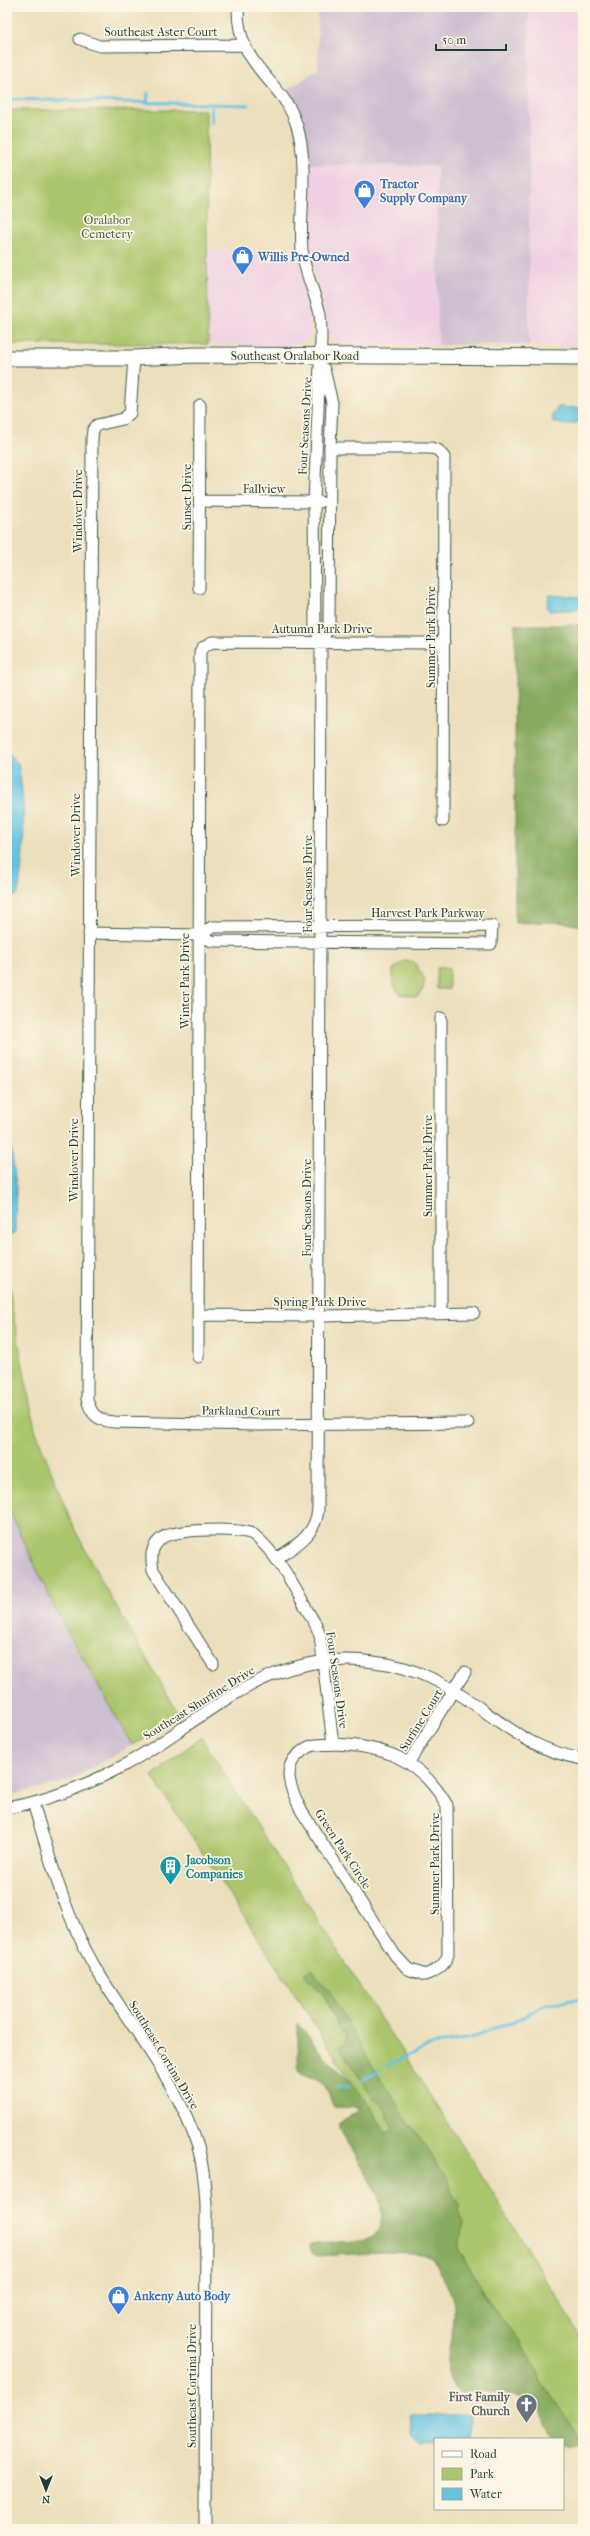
<svg xmlns="http://www.w3.org/2000/svg" width="590" height="2536" viewBox="0 0 590 2536" font-family="'IM FELL French Canon',serif">
<style>
.built{fill:#f0d0e4}
.industrial{fill:#cebed1}
.green{fill:#abc66c;stroke:#658250}
.forest{fill:#88ab60;stroke:#54744a}
.water{fill:#64c4e2;stroke:#42808b}
.lines{fill:none;stroke-linecap:round;stroke-linejoin:round}
.stream{stroke:#64c4e2;stroke-width:3}
.minor-casing{stroke:#3e5548;stroke-width:13}
.major-casing{stroke:#3e5548;stroke-width:17}
.minor{stroke:#fff;stroke-width:11}
.major{stroke:#fff;stroke-width:15}
.labels{text-anchor:middle;dominant-baseline:central;stroke-width:3.5;stroke-linejoin:round;paint-order:stroke}
.street-label{font-size:12px;fill:#1f3d34;stroke:#fcf5e5}
.shop-label{font-size:12px;font-weight:bold;fill:#366cbe;stroke:#fcf5e5;text-anchor:start}
.park-label{font-size:12px;fill:#425f42;stroke:#fcf5e5}
.culture-label{font-size:12px;font-weight:bold;fill:#0d838f;stroke:#fcf5e5;text-anchor:start}
.worship-label{font-size:12px;font-weight:bold;fill:#5b616d;stroke:#fcf5e5;text-anchor:end}
</style>
<rect width="100%" height="100%" fill="#fcf5e5"/>
<filter id="ink" filterUnits="userSpaceOnUse"><feTurbulence type="fractalNoise" baseFrequency=".025" numOctaves="2"/><feDisplacementMap in="SourceGraphic" scale="8" xChannelSelector="R" yChannelSelector="G"/><feConvolveMatrix kernelMatrix="1 2 1 2 8 2 1 2 1" color-interpolation-filters="sRGB"/></filter>
<filter id="wash" filterUnits="userSpaceOnUse"><feTurbulence type="fractalNoise" baseFrequency=".012" numOctaves="4" result="noise"/><feDisplacementMap in="SourceGraphic" scale="16" xChannelSelector="R" yChannelSelector="G"/><feGaussianBlur stdDeviation="0.9" result="paint"/><feColorMatrix in="noise" values="0 0 0 0 0 0 0 0 0 0 0 0 0 0 0 0 0 1.4 0 .05"/><feComposite in="paint" operator="in"/></filter>
<g filter="url(#wash)">
<rect width="100%" height="100%" fill="#ecdfbc"/>
<path class="built" d="M529,7h54v339l-54,-1z
M310,164l128,2v179l-99,-1 -8,-7 -22,-89z
M207,250h90l10,49 4,25 -1,11 -10,8 -12,3 -80,-2z"/>
<path class="industrial" d="M318,7h211v338h-91l-1,-179 -127,-2 -6,-46 -18,-27 32,-22z
M7,1505l49,106 76,134 -61,35 -64,16z"/>
<path class="green" d="M7,110h199l2,234h-201z
M404,961l10,1 11,17 -2,10 -6,8 -18,-3 -6,-11v-14z
M437,968h12v21h-12z
M7,1255l5,53 23,121 36,93 31,60 79,136 -49,27 -76,-134 -49,-106z
M201,1737l317,496 65,108v109l-269,-426 -162,-248z"/>
<path class="forest" d="M515,625h68v301l-26,-4 -42,1z
M311,1969l20,24 48,85 19,25 3,9 28,38 8,16 12,14 3,13 8,13 -2,3 5,14 -4,27 8,14 22,39 28,34 18,29 6,15 38,55v8l-2,2 -14,-2v-5h-8l-10,-14 -6,-27c-18,5 -19,-2 -36,-5 -15,-2 -30,-2 -45,-1 -24,-26 2,-60 -5,-91 -3,-15 -14,-28 -19,-42 -15,-10 -95,-4 -116,-3l-7,-2 -1,-9 6,-2c14,-2 40,0 52,-5 42,-17 -19,-87 -29,-110v-5l18,-11 2,-4 -25,-1c-5,-7 -4,-19 -13,-26 -8,-6 -16,-2 -23,-10v-48l24,31 34,33 30,45 7,-3 -10,-23 -9,-8 -35,-52 7,-3v-6l-8,-9 -15,-34 -18,-20z"/>
<path class="water" d="M558,407l25,1v13l-17,4 -13,-3v-8z
M549,595l34,2v12l-33,2 -3,-3z
M8,753l10,10c8,44 7,87 0,131l-8,4h-3z
M7,1114l9,72 -1,47 -8,2z
M409,2415h62l-1,24h-35v4l-12,1 -9,-8z"/>
<g class="lines">
<path class="stream" d="M7,99l242,6
M147,103l1,-10
M211,104l1,19
M388,2065l44,-20 39,-7 30,-13 11,-2 28,-16 31,-8h12
M363,2080l16,-9
M337,2086l12,1"/>
</g>
</g>
<g filter="url(#ink)">
<g class="lines">
<defs>
<path id="minor" d="M238,7c-1,63 44,70 59,119 12,39 2,83 5,124 2,22 13,42 18,64 1,9 1,18 1,27l-7,161 1,126 6,13 -3,869c-3,26 -23,36 -42,49
M80,39l19,7 145,-1
M134,358l-4,55 -7,6 -26,6 -4,5 -1,9 -5,960c4,16 11,22 27,23l143,3 211,-2
M330,448h101l7,2 6,7 -1,364
M200,501l120,1
M199,588l1,-183
M321,641l8,-14 1,-179 2,-45 -8,-34
M89,933l109,2 14,6 279,3 1,-18 -280,1 -14,8
M441,1018v295
M198,1315l122,1 154,-3
M198,1357l2,-705 2,-4 10,-6 232,1
M213,1664l-60,-94c-2,-13 -3,-23 9,-32 10,-9 81,-11 92,-3 28,23 44,61 62,90l4,11 13,108
M333,1744c52,2 87,15 114,61l1,150c-4,12 -11,15 -23,20l-17,-6 -13,-14 -93,-143c-9,-19 -23,-43 -2,-59 4,-3 7,-6 11,-7 7,-2 15,-1 22,-2z
M409,1762l56,-90
M33,1803c17,55 31,109 59,159 35,61 85,117 106,185 5,18 7,37 8,57l-1,325
M7,1808c40,-7 78,-22 114,-41 85,-46 145,-120 253,-105 20,2 42,9 61,18 54,27 83,69 148,79"/>
<path id="major" d="M7,358h127l60,-3 389,2"/>
</defs>
<use href="#minor" class="minor-casing"/>
<use href="#major" class="major-casing"/>
<use href="#minor" class="minor"/>
<use href="#major" class="major"/>
</g>
</g>
<defs>
<symbol id="shop-pin" viewBox="-11 -11 22 30"><path d="M0 17L-7.5 6A9.5 9.5 0 1 1 7.5 6Z" fill="#3f7fe0" stroke="#fcf5e5"/><path d="M-5-2.5h2.3a2.7 3.5 0 0 1 5.4 0H5L5.5 6h-11ZM-1.5-2.5h3a1.5 2.3 0 0 0-3 0Z" fill="#fff"/></symbol>
<symbol id="building-pin" viewBox="-11 -11 22 30"><path d="M0 17L-7.5 6A9.5 9.5 0 1 1 7.5 6Z" fill="#0f9aa8" stroke="#fcf5e5"/><path d="M-4-6H4V6H1V3H-1V6H-4ZM-2.5-4.3h1.7v1.8h-1.7ZM.8-4.3h1.7v1.8H.8ZM-2.5-1h1.7V.8h-1.7ZM.8-1h1.7V.8H.8Z" fill="#fff"/></symbol>
<symbol id="church-pin" viewBox="-11 -11 22 30"><path d="M0 17L-7.5 6A9.5 9.5 0 1 1 7.5 6Z" fill="#6b7280" stroke="#fcf5e5"/><path d="M-1.2-6h2.4v3.5h3.3v2.4h-3.3V6h-2.4V-.1h-3.3v-2.4h3.3Z" fill="#fff"/></symbol>
</defs>
<g fill-rule="evenodd">
<use href="#shop-pin" x="352" y="178" width="25" height="34"/>
<use href="#shop-pin" x="230" y="244" width="25" height="34"/>
<use href="#building-pin" x="158" y="1854" width="25" height="34"/>
<use href="#shop-pin" x="106" y="2284" width="25" height="34"/>
<use href="#church-pin" x="514" y="2392" width="25" height="34"/>
</g>
<g class="labels">
<g class="street-label">
<text x="161" y="32">Southeast Aster Court</text>
<text x="295" y="356">Southeast Oralabor Road</text>
<text transform="translate(305 426) rotate(-87)">Four Seasons Drive</text>
<text x="264" y="489">Fallview</text>
<text transform="translate(187 497) rotate(-90)">Sunset Drive</text>
<text transform="translate(78 511) rotate(-90)">Windover Drive</text>
<text x="322" y="629">Autumn Park Drive</text>
<text transform="translate(431 637) rotate(-90)">Summer Park Drive</text>
<text transform="translate(76 835) rotate(-90)">Windover Drive</text>
<text transform="translate(308 884) rotate(-90)">Four Seasons Drive</text>
<text x="428" y="913">Harvest Park Parkway</text>
<text transform="translate(185 981) rotate(-90)">Winter Park Drive</text>
<text transform="translate(74 1160) rotate(-90)">Windover Drive</text>
<text transform="translate(428 1166) rotate(-90)">Summer Park Drive</text>
<text transform="translate(307 1208) rotate(-90)">Four Seasons Drive</text>
<text x="320" y="1302">Spring Park Drive</text>
<text transform="translate(241 1411) rotate(1)">Parkland Court</text>
<text transform="translate(337 1680) rotate(82)">Four Seasons Drive</text>
<text transform="translate(199 1703) rotate(-32)">Southeast Shurfine Drive</text>
<text transform="translate(421 1720) rotate(-58)">Surfine Court</text>
<text transform="translate(343 1849) rotate(57)">Green Park Circle</text>
<text transform="translate(435 1864) rotate(-90)">Summer Park Drive</text>
<text transform="translate(164 2055) rotate(59)">Southeast Cortina Drive</text>
<text transform="translate(192 2386) rotate(-90)">Southeast Cortina Drive</text>
</g>
<g class="shop-label">
<text x="380" y="184">Tractor<tspan x="380" dy="14">Supply Company</tspan></text>
<text x="258" y="257">Willis Pre-Owned</text>
<text x="134" y="2296">Ankeny Auto Body</text>
</g>
<g class="park-label">
<text x="107" y="220">Oralabor<tspan x="107" dy="14">Cemetery</tspan></text>
</g>
<g class="culture-label">
<text x="186" y="1860">Jacobson<tspan x="186" dy="14">Companies</tspan></text>
</g>
<g class="worship-label">
<text x="510" y="2397">First Family<tspan x="510" dy="14">Church</tspan></text>
</g>
</g>
<rect width="590" height="2536" fill="none" stroke="#fcf5e5" stroke-width="24"/>
<rect x="434" y="2438" width="130" height="72" fill="#fcf5e5" stroke="#a4ab9e"/>
<rect x="442" y="2451" width="20" height="6" fill="#ffffff" stroke="#a4ab9e"/>
<text x="470" y="2458" font-size="12" fill="#1f3d34">Road</text>
<rect x="442" y="2468" width="20" height="12" fill="#abc66c" stroke="#a4ab9e"/>
<text x="470" y="2478" font-size="12" fill="#1f3d34">Park</text>
<rect x="442" y="2488" width="20" height="12" fill="#64c4e2" stroke="#a4ab9e"/>
<text x="470" y="2498" font-size="12" fill="#1f3d34">Water</text>
<g transform="translate(46 2490) rotate(180)" stroke="#fcf5e5" stroke-width="3" paint-order="stroke">
<path d="M0-3L7 15L0 10L-7 15Z" fill="#1f3d34"/>
<text y="-6" font-size="11" font-weight="bold" text-anchor="middle" fill="#1f3d34">N</text>
</g>
<path d="M436 44v6h70v-6" fill="none" stroke="#1f3d34" stroke-width="2"/>
<text x="442" y="44" font-size="12" fill="#1f3d34" stroke="#fcf5e5" stroke-width="3" paint-order="stroke">50 m</text>
</svg>
